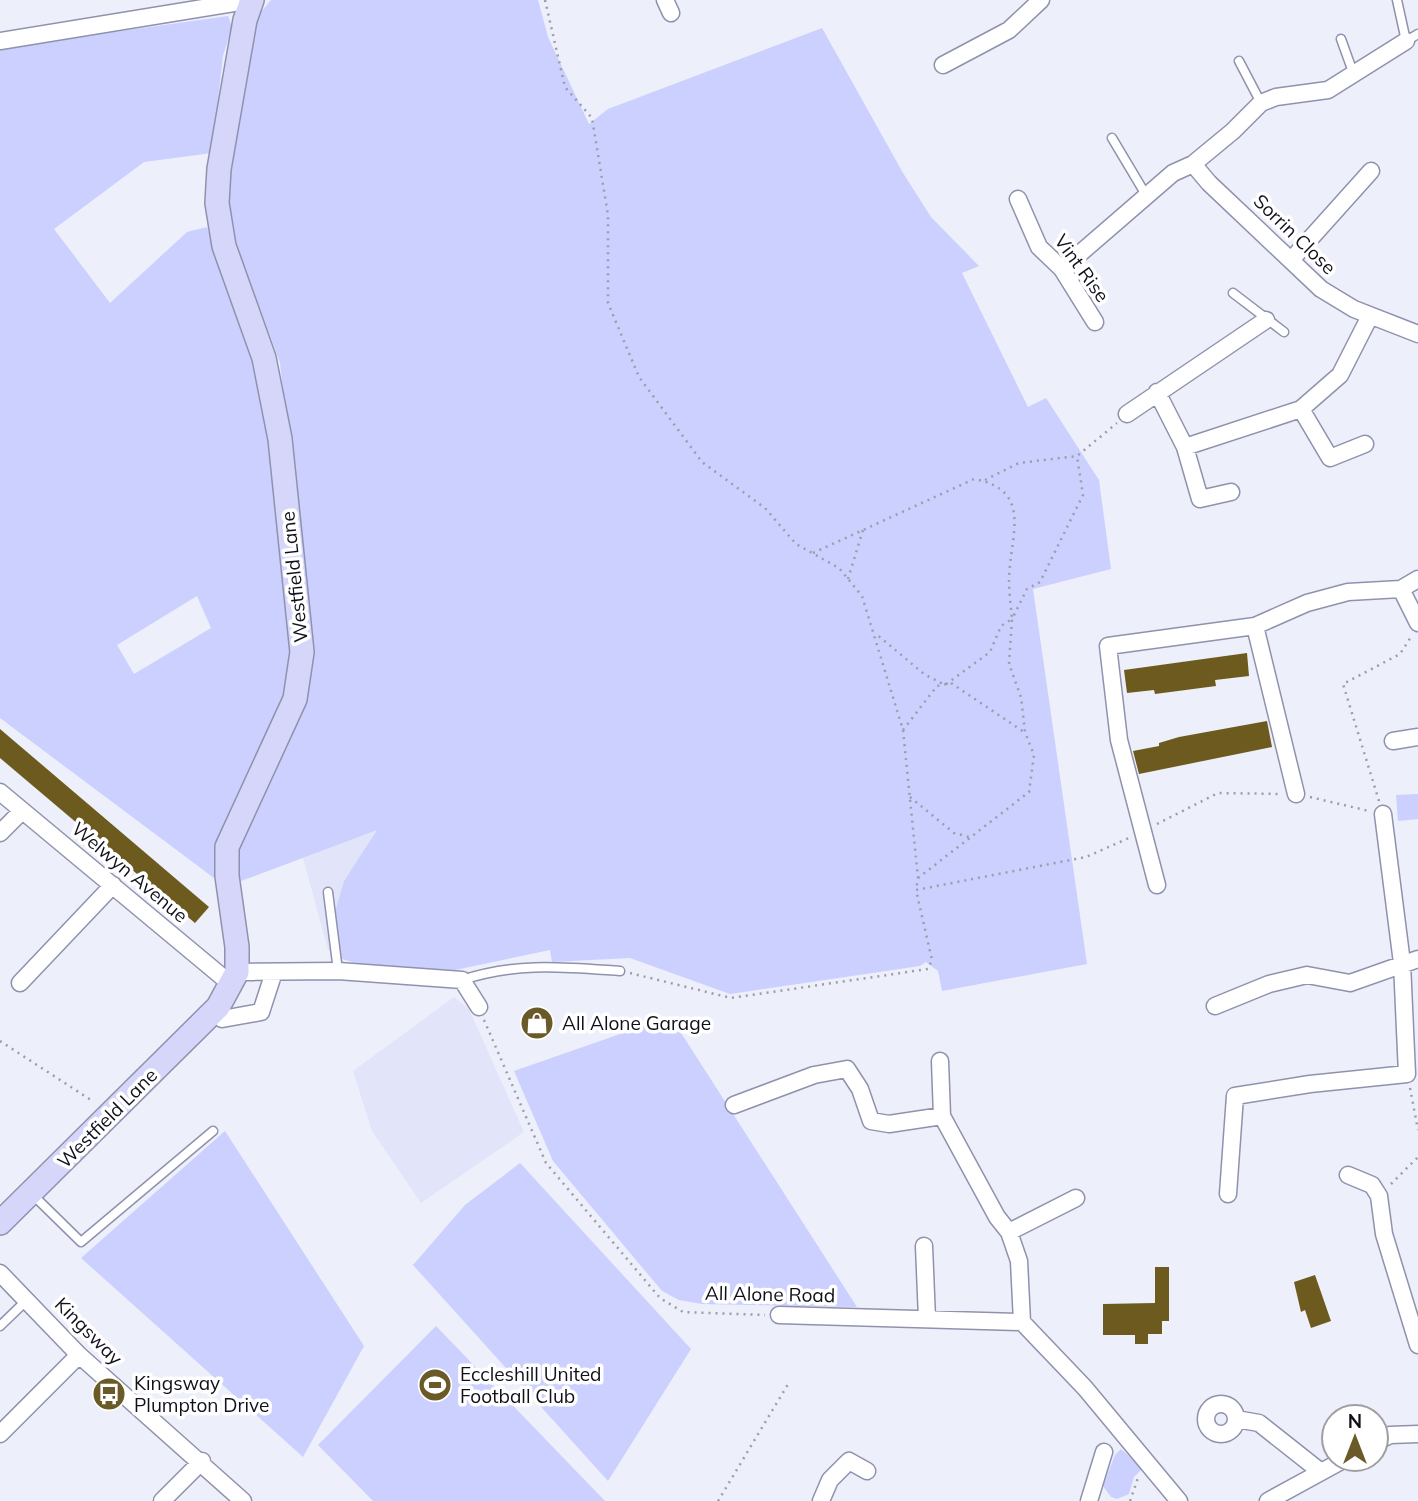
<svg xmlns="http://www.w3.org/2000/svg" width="1418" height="1501" viewBox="0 0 1418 1501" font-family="Mulish,sans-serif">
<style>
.built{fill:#e2e5fa}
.green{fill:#cbd0ff;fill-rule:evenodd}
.building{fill:#6c5a1e}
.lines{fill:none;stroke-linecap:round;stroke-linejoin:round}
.lane-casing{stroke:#8f92ac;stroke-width:11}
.street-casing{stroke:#8f92ac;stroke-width:19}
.secondary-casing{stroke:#8f92ac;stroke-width:26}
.path{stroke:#9c9da8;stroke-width:2.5;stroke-dasharray:2 5;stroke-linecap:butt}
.lane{stroke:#fff;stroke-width:8}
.street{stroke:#fff;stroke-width:16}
.secondary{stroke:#d6d6fa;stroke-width:23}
.labels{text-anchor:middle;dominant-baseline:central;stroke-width:7;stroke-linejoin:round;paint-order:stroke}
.street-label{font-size:19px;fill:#10101a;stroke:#fff}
.poi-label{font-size:19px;fill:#10101a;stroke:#fff;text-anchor:start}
</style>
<rect width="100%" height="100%" fill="#edeffb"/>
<path class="built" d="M378,829l-34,52 -10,34 8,44 -14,-9 -25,-92z
M454,997l15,12 55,123 -103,71 -49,-72 -19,-60z"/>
<path class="green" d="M271,0h267l10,37 41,87 19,-15 214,-81 81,145 28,44 48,49 -17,7 66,134 18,-9 53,82 12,89 -78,20 54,375 -145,27 -4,-20 -12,-9 -6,4 -190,28 -100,-36 -78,4 -2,-12 -95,20 -87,-3 -26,-8 -8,-44 10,-34 33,-51 -136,51 -7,-19 1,-22 57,-120 4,-211 -16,-146 -42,-114 -10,-38 -1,-41 28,-151z
M228,16l4,10 -9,30 -11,97 -68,9 -90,67 56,74 77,-71 20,-5 38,105 26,93 20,191 2,65 -79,197 -214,-160v-670zM197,596l14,32 -77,46 -17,-29z
M1418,794v25l-20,2 -2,-26z
M669,1017l14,19 174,271 -155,-3 -23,-4 -17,-9 -109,-130 -39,-90z
M225,1131l139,215 -61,111 -222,-199z
M520,1163l171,186 -83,132 -195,-216 52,-60z
M436,1326l169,175h-232l-55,-56z
M1121,1449l22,19 -9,9 -5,17 -12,5 -6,-2 -8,-11 12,-31z"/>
<path class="building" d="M1247,653l2,23 -34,4 1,6 -61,8 -1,-4 -27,3 -3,-23z
M1267,721l5,26 -133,27 -6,-23 26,-5v-3l20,-6z
M0,729l209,178 -14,16 -195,-165z
M1155,1267h14v54h-7v13h-14v10h-13v-9h-32v-31l52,-1z
M1315,1275l16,46 -20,7 -6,-18 -4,2 -7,-30z"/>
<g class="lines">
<defs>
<path id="lane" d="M1397,0l9,41 12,-7
M1341,39l13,36
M1239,61l22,42
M1112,138l34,57
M1233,293l51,39
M328,892l10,79
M462,980c56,-18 100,-13 158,-9
M31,1193l50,49 132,-111
M0,1326l28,-27"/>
<path id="street" d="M665,0l6,13
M0,41l252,-41
M943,65l66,-35 32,-30
M1193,164l16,19 112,106 33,20 64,25
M1018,199l21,48 23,22 33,53
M1292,259l79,-88
M1062,269l111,-96 20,-9 40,-33 28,-28 15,-6 52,-7 78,-49
M1157,392l28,55 15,52 31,-7
M1301,409l29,49 35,-14
M1127,414l139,-94
M1185,447l116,-38 39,-34 30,-59
M1401,589l17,34
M1255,626l41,168
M1393,741l25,-4
M0,792l232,193
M0,833l22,-22
M1157,885l-38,-145 -11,-94 147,-20 52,-23 41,-11 53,-3 17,-10
M237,972l101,-1 124,9 17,27
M20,983l93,-98
M1215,1006l54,-22 38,-9 43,8 68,-24
M222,1019l39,-7 13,-40
M940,1061l2,55
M734,1105l80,-30 33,-6 13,20 11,32 18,3 53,-8 55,101 12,15 10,29 3,61
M1348,1175l24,10 7,11 5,38 34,111
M1228,1194l7,-98 75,-12 97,-10 -5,-111 -19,-149
M1009,1232l67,-34
M924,1246l3,73
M0,1273l79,82 164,146
M779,1315l243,7 63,66 94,113
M1206 1419a15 15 0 1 1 30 0a15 15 0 1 1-30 0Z
M1236,1419l23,4 62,49
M0,1434l79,-79
M1376,1442l14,-7 28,-1
M162,1501l40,-40
M821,1501l9,-21 19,-19 18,10
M1089,1501l15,-49
M1268,1501l77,-42"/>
<path id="secondary" d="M0,1223l218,-216 19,-35v-25l-10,-71v-29l68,-148 7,-47 -22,-213 -16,-81 -40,-112 -7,-43 2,-34 26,-149 7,-20"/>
</defs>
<use href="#lane" class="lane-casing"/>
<use href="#street" class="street-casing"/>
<use href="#secondary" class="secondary-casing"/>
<path class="path" d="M545,0l20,87 27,31 16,97v88l31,74 63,85 63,46 31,36 43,24 23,28 41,134 15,148 -2,12
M985,480l34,-17 58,-7 40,-33
M813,553l161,-74c61,11 35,59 35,102 0,12 2,25 3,38l-11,7 -11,26 -45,33 -21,-11 -49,-41
M848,579l15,-49
M903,730l34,-44 14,-3 73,49
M910,797l44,36 19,5
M1310,797l59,14
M1379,801l-36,-117 57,-30 11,-17
M1157,824l61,-31 62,1
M918,878l111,-86 5,-37 -9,-23 -4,-35 -12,-33 3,-45 15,-30 13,-7 43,-87 -6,-39
M630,973l101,25 197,-29 4,-9 -16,-70 170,-33 43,-19
M484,1020l62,143 114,135 23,14 82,3
M0,1041l94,61
M1410,1088l8,42
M1391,1184l27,-27
M718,1501l72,-120
M1130,1501l9,-26"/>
<use href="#lane" class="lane"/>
<use href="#street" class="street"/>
<use href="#secondary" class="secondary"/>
</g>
<defs>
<symbol id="shop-disc" viewBox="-11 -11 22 22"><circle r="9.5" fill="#6a5a27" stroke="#fff"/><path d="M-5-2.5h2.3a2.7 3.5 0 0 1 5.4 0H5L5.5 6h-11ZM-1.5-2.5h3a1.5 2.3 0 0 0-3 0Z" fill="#fff"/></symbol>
<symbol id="stadium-disc" viewBox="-11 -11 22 22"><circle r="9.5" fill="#6a5a27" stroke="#fff"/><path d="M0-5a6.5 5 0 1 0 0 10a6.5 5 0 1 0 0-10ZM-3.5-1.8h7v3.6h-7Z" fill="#fff"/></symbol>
<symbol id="bus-disc" viewBox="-11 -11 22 22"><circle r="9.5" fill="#6a5a27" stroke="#fff"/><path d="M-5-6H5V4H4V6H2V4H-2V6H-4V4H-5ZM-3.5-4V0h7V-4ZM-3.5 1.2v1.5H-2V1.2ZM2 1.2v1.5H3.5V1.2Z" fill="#fff"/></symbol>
</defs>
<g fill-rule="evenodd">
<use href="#shop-disc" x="518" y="1004" width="38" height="38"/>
<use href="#stadium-disc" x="416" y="1366" width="38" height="38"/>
<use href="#bus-disc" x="90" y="1375" width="38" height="38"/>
</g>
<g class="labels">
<g class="street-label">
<text transform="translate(1295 234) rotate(44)">Sorrin Close</text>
<text transform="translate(1082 268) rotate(54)">Vint Rise</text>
<text transform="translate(294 577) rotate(-96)">Westfield Lane</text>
<text transform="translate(130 872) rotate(40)">Welwyn Avenue</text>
<text transform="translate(107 1118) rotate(-45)">Westfield Lane</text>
<text transform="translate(770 1294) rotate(1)">All Alone Road</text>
<text transform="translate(89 1331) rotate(45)">Kingsway</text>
</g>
<g class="poi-label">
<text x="562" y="1023">All Alone Garage</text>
<text x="460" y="1374">Eccleshill United<tspan x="460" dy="22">Football Club</tspan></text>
<text x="134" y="1383">Kingsway<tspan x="134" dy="22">Plumpton Drive</tspan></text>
</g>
</g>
<g transform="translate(1355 1438)"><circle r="33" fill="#ffffff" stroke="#9f9fa3" stroke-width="2"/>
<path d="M0-5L12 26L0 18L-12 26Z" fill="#6a5a27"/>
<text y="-10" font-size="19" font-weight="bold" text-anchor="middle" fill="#10101a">N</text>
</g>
</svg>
